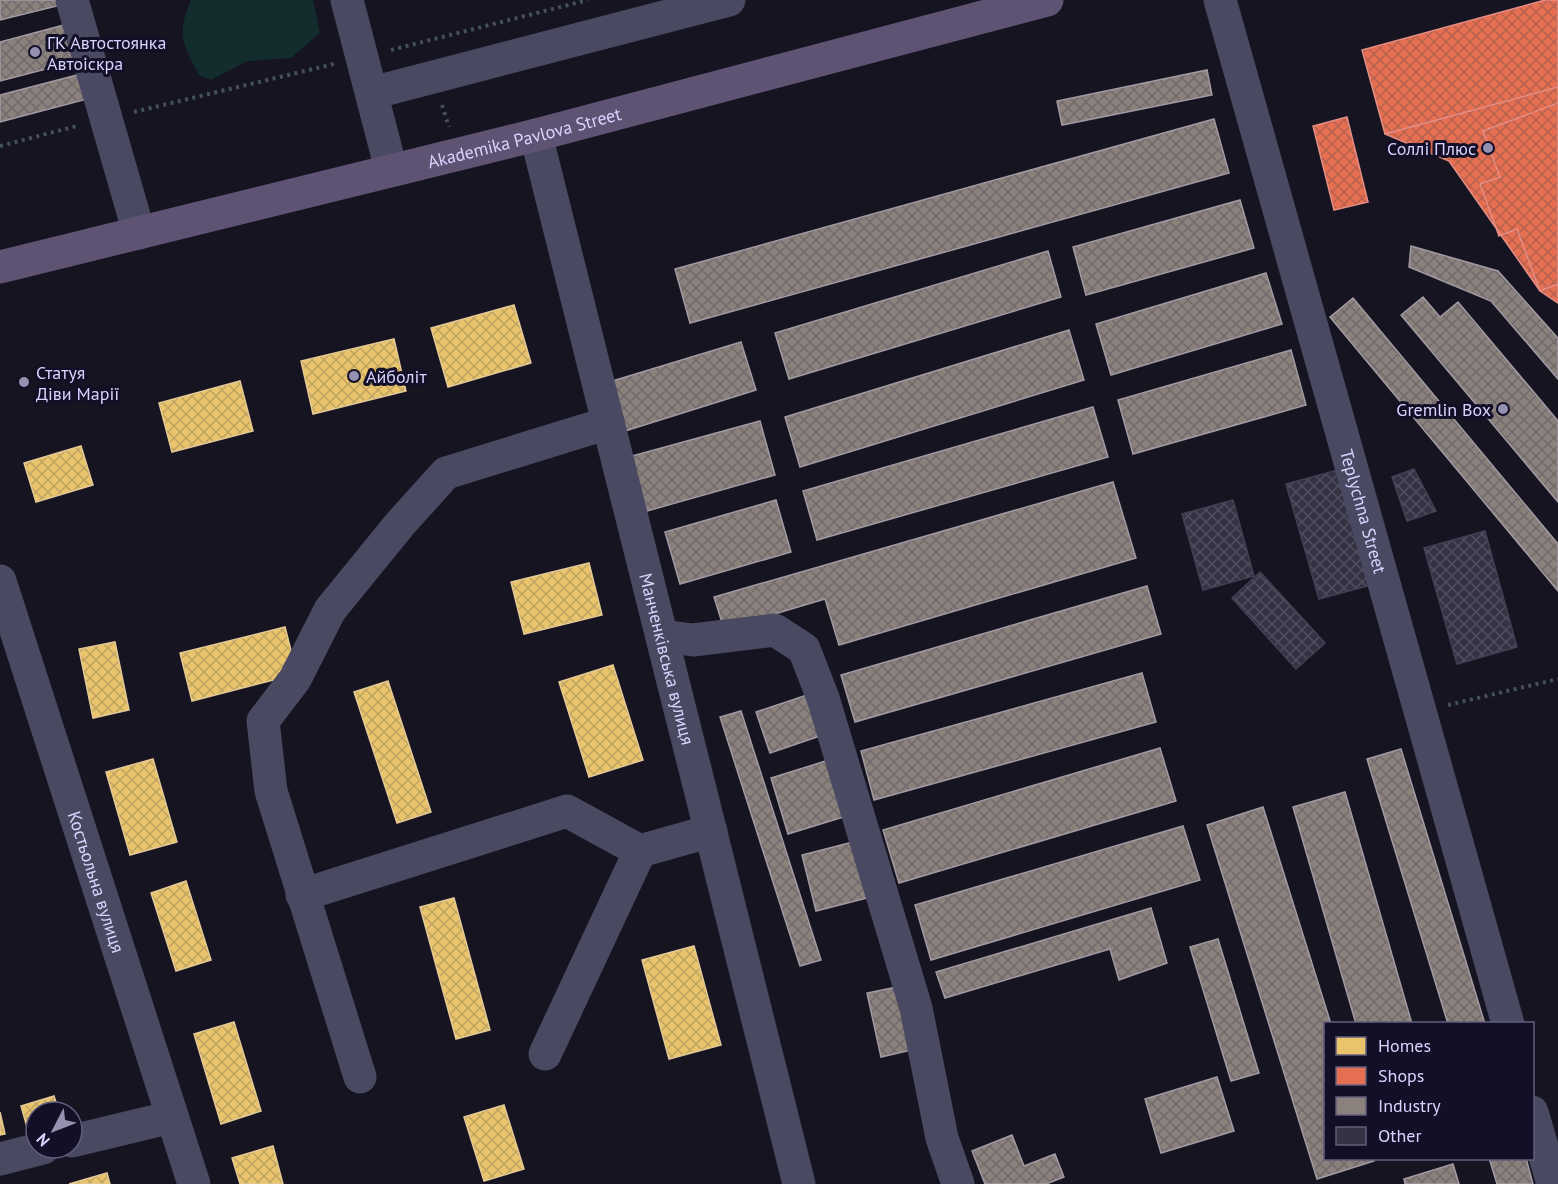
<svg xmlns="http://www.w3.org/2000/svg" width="1558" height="1184" viewBox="0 0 1558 1184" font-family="'PT Sans',sans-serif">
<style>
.garden{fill:#132c2d}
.homes{fill:url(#homes-cross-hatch);stroke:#e4c997;stroke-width:1.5}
.shops{fill:url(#shops-cross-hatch);stroke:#e38d85;stroke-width:1.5}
.industry{fill:url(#industry-cross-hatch);stroke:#a29aa3;stroke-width:1.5}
.building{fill:url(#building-cross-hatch);stroke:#433f54;stroke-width:1.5}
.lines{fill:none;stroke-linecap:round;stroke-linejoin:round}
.path{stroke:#44505f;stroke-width:4;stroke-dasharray:3 4.5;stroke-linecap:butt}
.minor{stroke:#4a4962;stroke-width:33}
.major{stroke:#5e5373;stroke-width:33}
.poi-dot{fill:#9591b1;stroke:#130f26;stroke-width:2}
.labels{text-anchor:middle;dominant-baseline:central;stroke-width:6;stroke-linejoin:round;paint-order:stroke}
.poi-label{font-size:18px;fill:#d9d4ff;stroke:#130f26;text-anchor:start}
.street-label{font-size:18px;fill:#d9d4ff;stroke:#130f26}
</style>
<defs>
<pattern id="homes-cross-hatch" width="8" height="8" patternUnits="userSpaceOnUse" patternTransform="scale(1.5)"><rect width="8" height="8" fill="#e9c46a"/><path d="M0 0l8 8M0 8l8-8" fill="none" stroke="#bfa362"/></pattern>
<pattern id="shops-cross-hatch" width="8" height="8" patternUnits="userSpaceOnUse" patternTransform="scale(1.5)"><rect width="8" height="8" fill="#e76f51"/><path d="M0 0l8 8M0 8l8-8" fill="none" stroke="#b56150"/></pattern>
<pattern id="industry-cross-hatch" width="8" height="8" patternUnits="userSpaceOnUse" patternTransform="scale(1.5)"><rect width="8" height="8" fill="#8a817c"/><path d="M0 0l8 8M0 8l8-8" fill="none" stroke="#706a6b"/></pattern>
<pattern id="building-cross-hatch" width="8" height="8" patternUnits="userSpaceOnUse" patternTransform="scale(1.5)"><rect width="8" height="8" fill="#343243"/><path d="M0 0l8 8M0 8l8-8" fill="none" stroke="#514f5f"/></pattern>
</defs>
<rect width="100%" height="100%" fill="#161421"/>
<path class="garden" d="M191,0h122l7,33 -29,25 -43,3 -37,19 -12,-5c-16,-31 -23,-41 -8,-75z"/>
<path class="homes" d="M514,305l17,58 -83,24 -17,-59z
M394,339l12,52 -93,23 -12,-53z
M240,381l13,50 -81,21 -13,-49z
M81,446l12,39 -57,17 -12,-39z
M589,563l13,52 -78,19 -13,-52z
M285,627l12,47 -105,27 -12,-48z
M115,642l14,68 -36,8 -14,-69z
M613,665l30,95 -54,17 -30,-95z
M388,681l43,131 -34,11 -43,-131z
M153,759l24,83 -47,13 -24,-83z
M186,881l25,79 -35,11 -25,-78z
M454,898l36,132 -34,9 -36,-132z
M694,946l27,99 -52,14 -27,-99z
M234,1022l27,89 -40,13 -27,-90z
M54,1096l5,16h-23v20l-7,2 -8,-28z
M504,1105l20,64 -40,12 -20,-64z
M0,1112l5,22 -5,1z
M273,1146l10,38h-43l-8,-26z
M107,1173l3,11h-41z"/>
<path class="shops" d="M1545,0h13v87l-173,47 -23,-84z
M1545,0h13v303l-18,-12 -91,-130 -64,-27 -23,-84z
M1558,103v181l-18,7 -23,-62 -18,7 -19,-52 20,-7 -17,-46z
M1347,117l21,85 -34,8 -21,-84z"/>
<path class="industry" d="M0,0h64l1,4 -65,16z
M64,25l9,37 -73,19v-39z
M1207,70l5,25 -150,30 -5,-24z
M81,74l6,25 -87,23v-27z
M1214,119l15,54 -539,150 -15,-54z
M1240,200l14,48 -168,47 -13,-48z
M1411,246l87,25 60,67v41l-67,-78 -82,-34z
M1048,251l13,46 -272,82 -14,-46z
M1266,273l16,51 -171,51 -15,-51z
M1423,297l17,20 18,-15 100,119v81l-157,-187z
M1353,298l205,246v47l-228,-274z
M1069,330l15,50 -284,87 -15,-50z
M741,342l15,48 -131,41 -16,-49z
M1291,350l15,55 -173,49 -15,-54z
M1093,407l15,50 -291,83 -14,-49z
M760,421l15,54 -128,36 -15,-55z
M1113,482l23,76 -297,87 -14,-46 -101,30 -10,-32z
M776,500l15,52 -111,32 -15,-52z
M1147,586l14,48 -306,88 -14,-47z
M1142,673l14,49 -282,78 -13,-49z
M807,695l13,41 -50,17 -14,-41z
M741,711l80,249 -21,6 -80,-249z
M1160,748l16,53 -277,82 -16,-53z
M1401,749l84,275h-37l-81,-265z
M832,759l18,56 -62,19 -17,-56z
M1345,792l67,232h-56l-63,-217z
M1263,807l68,217h-5v134h47l1,3 -57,18 -110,-354z
M1183,826l17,54 -269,80 -16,-55z
M857,841l14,56 -55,14 -14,-56z
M1151,908l16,55 -48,17 -9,-31 -165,49 -9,-26z
M1218,939l41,134 -28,8 -41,-134z
M902,986l14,63 -35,8 -14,-64z
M1217,1077l17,54 -73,22 -16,-54z
M1012,1135l12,31 31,-12 9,23 -18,7h-61l-13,-33z
M1489,1158h37l7,26h-36z
M1453,1164l6,20h-54l-1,-5z"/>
<path class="building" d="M1414,469l22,42 -29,10 -15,-44z
M1338,470l33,115 -52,14 -33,-115z
M1233,500l21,76 -51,14 -21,-76z
M1485,531l32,116 -60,17 -33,-116z
M1260,572l65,71 -29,26 -64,-71z"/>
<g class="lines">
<path class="path" d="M391,50l197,-50
M442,105l7,22
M134,112l200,-48
M0,146l77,-20
M1448,705l110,-26"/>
<g class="minor">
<path d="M72,0l67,233"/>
<path d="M347,0l44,169"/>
<path id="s1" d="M1220,0l288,1024"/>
<path d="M372,93l357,-93"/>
<path id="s2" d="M536,135l263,1049"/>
<path id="s3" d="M0,581l194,603"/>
<path d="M662,636l31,4 82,-10 29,19 19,49 93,310 26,130 16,46"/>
<path d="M302,895l265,-84 73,40 71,-20"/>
<path d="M545,1054l95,-203"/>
<path d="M360,1077l-89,-286 -8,-70 32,-42 35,-69 70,-86 46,-51 162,-50"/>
<path d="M1532,1112l21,72"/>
<path d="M72,1141l100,-24"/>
<path d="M0,1159l43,-11"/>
</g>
<path class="major" id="s4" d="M0,267l536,-132 511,-135"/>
</g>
<g class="poi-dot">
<circle cx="35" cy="52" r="6"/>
<circle cx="1488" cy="148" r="6"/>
<circle cx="354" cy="376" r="6"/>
<circle cx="24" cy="382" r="6"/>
<circle cx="1503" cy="409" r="6"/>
</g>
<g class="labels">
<g class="poi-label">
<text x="47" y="42">ГК Автостоянка<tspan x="47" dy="21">Автоіскра</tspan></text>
<text x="1476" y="148" text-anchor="end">Соллі Плюс</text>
<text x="36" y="372">Статуя<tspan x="36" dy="21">Діви Марії</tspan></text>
<text x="366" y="376">Айболіт</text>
<text x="1491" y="409" text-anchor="end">Gremlin Box</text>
</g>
<g class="street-label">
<text stroke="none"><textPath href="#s4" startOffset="540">Akademika Pavlova Street</textPath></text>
<text stroke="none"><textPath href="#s1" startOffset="531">Teplychna Street</textPath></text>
<text stroke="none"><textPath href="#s2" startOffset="540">Манченківська вулиця</textPath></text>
<text stroke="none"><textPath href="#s3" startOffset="316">Костьольна вулиця</textPath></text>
</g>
</g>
<rect x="1324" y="1022" width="210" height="138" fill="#130f26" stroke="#625e7d" stroke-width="1.5"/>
<rect x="1336" y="1037" width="30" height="18" fill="#e9c46a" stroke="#625e7d" stroke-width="1.5"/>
<text x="1378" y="1052" font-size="18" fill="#d9d4ff">Homes</text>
<rect x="1336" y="1067" width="30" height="18" fill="#e76f51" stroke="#625e7d" stroke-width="1.5"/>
<text x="1378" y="1082" font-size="18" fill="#d9d4ff">Shops</text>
<rect x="1336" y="1097" width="30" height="18" fill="#8a817c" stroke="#625e7d" stroke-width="1.5"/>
<text x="1378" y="1112" font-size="18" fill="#d9d4ff">Industry</text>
<rect x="1336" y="1127" width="30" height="18" fill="#343243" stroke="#625e7d" stroke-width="1.5"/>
<text x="1378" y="1142" font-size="18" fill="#d9d4ff">Other</text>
<g transform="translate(54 1130) rotate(228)"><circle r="28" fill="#130f26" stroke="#625e7d" stroke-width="1.5"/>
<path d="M0-4.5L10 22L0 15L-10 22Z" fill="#9591b1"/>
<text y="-9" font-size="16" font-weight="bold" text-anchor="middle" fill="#d9d4ff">N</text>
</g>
</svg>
